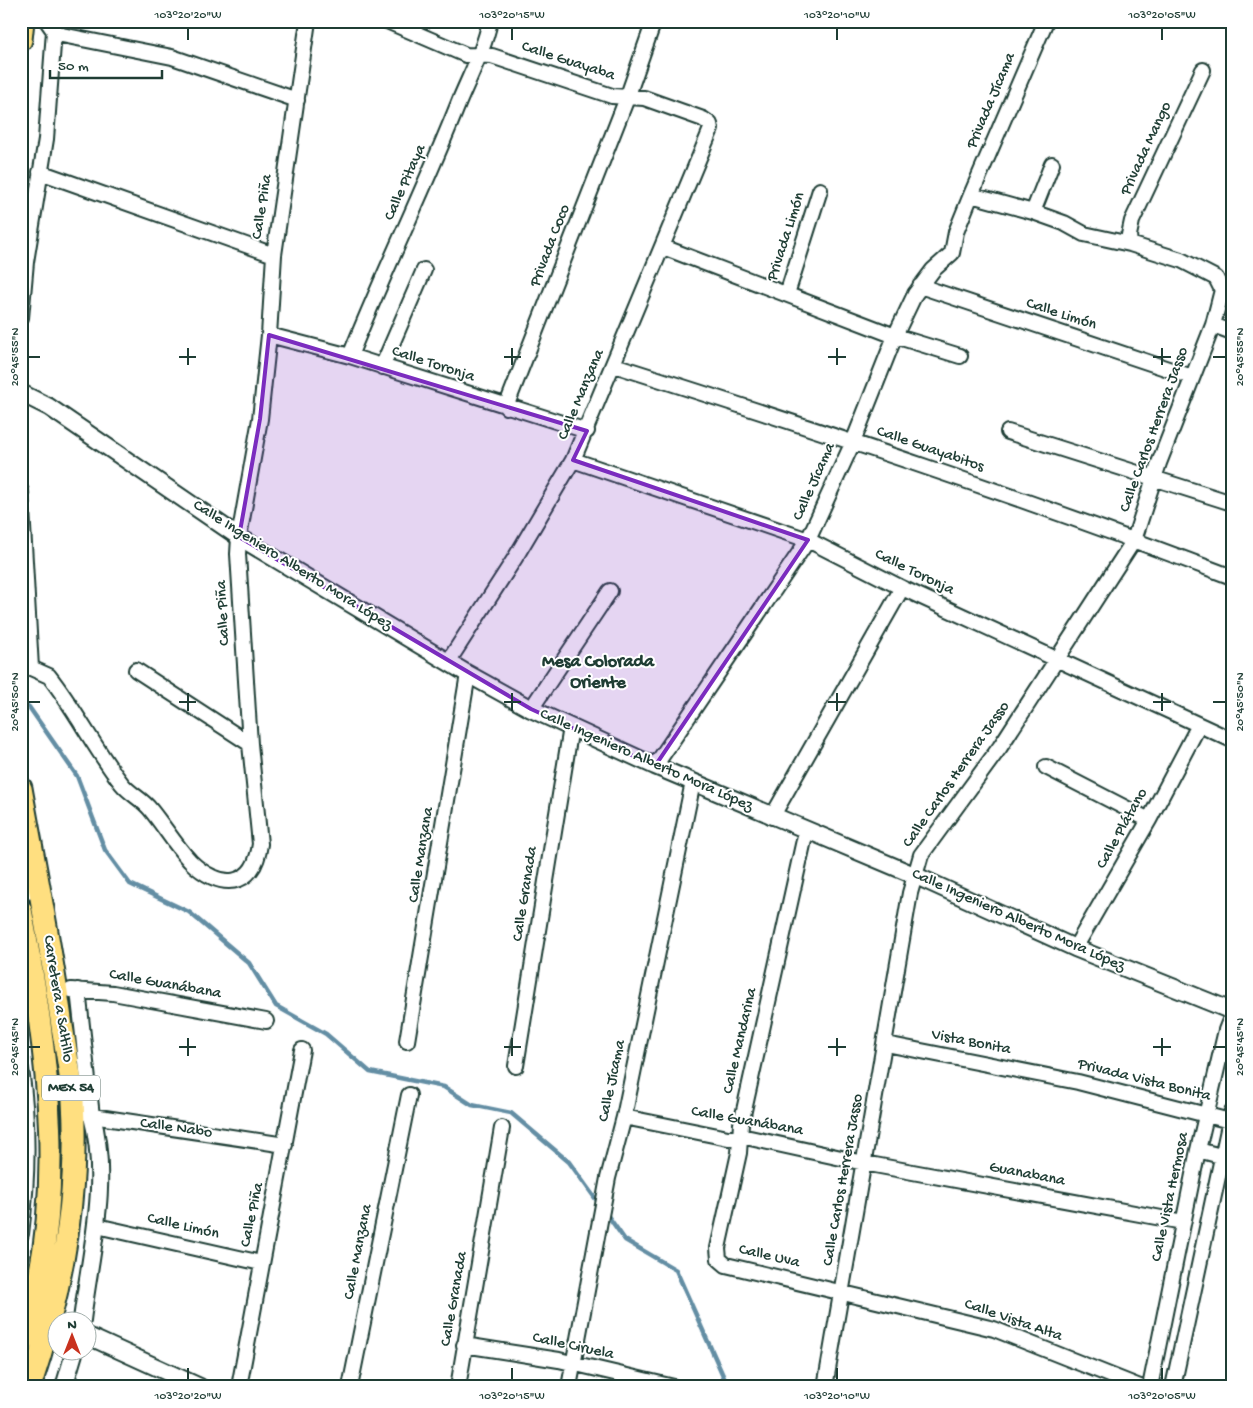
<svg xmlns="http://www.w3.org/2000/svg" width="1253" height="1408" viewBox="0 0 1253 1408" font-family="'Gochi Hand',sans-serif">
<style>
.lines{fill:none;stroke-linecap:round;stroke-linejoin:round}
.stream{stroke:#648ea4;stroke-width:4.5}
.minor-casing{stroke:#1f3d34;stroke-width:18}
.tertiary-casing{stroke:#1f3d34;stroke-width:20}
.primary-casing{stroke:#1f3d34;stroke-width:25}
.minor{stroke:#fff;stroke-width:14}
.tertiary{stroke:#fff;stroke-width:16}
.primary{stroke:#ffdf80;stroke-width:21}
.marked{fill:#7b2cbf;fill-opacity:0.2;stroke:#7b2cbf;stroke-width:4;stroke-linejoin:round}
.ticks{fill:none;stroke:#1f3d34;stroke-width:2}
.labels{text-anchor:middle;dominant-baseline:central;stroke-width:4;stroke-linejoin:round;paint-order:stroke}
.shield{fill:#fff;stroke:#627771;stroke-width:1}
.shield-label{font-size:15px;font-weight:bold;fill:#1f3d34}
.street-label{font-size:16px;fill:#1f3d34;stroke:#fff}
.neighbourhood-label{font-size:18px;font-weight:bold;fill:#1f3d34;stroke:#fff}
.neatline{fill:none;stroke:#1f3d34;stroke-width:2}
.ticks-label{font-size:12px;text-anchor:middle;fill:#1f3d34}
</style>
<rect width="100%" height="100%" fill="#fff"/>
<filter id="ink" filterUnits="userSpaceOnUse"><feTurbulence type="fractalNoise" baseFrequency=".02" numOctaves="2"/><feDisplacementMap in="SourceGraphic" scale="10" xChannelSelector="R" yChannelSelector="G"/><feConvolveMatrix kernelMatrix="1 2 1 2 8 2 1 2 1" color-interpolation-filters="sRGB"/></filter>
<g filter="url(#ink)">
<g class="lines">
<path class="stream" d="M21,703l8,4 48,69 28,74 25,34 59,28 60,51 27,43 50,28 44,38 74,15 28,18 39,8 58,49 31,43
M606,1213l19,27 51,30 49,110v7"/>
<defs>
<path id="minor" d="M47,21l7,10 8,4 110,22 125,43
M387,21l79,34 26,1 120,40 32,2 59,21 7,5 1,5 -138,331 -58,98 -67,104
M40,172l234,83
M1033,212l19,-48
M1130,244l-1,-9 3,-14 71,-151
M663,247l232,89 65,20
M920,286l272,91
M787,294l33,-104
M21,318l5,-56 20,-123 8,-108
M1213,325l19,7
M269,335l81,21 237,75
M350,356c34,-85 75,-168 109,-254 11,-27 25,-52 31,-81
M614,365c208,66 414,134 618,212
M382,367l42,-97
M506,407l121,-309 27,-77
M1008,432l224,71
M573,460l235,80 94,48 330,152
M21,491l10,177
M21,668h10l18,8c27,34 46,74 73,108 8,10 20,15 28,25 14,17 25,36 40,52 29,29 64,29 70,-17l-10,-100 -12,-190 1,-17 21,-118 9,-84 5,-80 34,-234
M136,670l114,74
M531,709l79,-118
M655,766l153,-226 45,-98 42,-106 20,-42 18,-24 19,-17 4,-21 15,-37 75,-174
M1046,767l103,53
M772,817l130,-229
M806,831l-65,293 -2,29 -21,95 1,11 7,6 268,64 146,58
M1075,948l74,-128 50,-95
M71,990l42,3 153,28
M78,990l14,126 193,29
M407,1041l61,-367
M886,1044l192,38 152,39
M516,1066l55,-339
M21,1069c8,55 7,110 0,165
M624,1117l104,21h22l114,25 319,59
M1198,1150l34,9
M97,1226l164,37
M464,1345l95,15 115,27
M239,1387l63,-337
M350,1387l59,-292
M458,1387l44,-259
M569,1387l39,-209 16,-61 69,-335
M825,1387l85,-494 11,-38 79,-108 134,-207 25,-77 54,-138 9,-35 -6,-12 -35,-18 -51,-16 -46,-10 -20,-11 -31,-11 -62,-17
M1150,1387l48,-237 28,-120 6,-15
M1173,1387l59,-276"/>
<path id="tertiary" d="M21,393l28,14 190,130 229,137 63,35 124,57 259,109 161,73 157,63
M21,891l18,-1
M73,1100l19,16c18,67 -2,138 -10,204
M88,1336l112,51
M64,1387l11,-37"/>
<path id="primary" d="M21,40l2,-19
M21,788c14,79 30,158 41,238 4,25 9,50 11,75 6,97 -12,194 -43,286
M21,910c27,145 49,292 0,435"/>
</defs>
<use href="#minor" class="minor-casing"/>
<use href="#tertiary" class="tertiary-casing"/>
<use href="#primary" class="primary-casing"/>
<use href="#minor" class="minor"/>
<use href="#tertiary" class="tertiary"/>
<use href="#primary" class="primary"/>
</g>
</g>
<path class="marked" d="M269,335l318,96 -14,29 235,80 -153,226 -124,-57 -292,-172 21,-118z"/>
<path class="ticks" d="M188,28v12M512,28v12M837,28v12M1162,28v12M188,348v17M512,348v17M837,348v17M1162,348v17M28,357h12M179,357h17M504,357h17M828,357h18M1153,357h18M1213,357h13M188,693v18M512,693v18M837,693v18M1162,693v18M28,702h12M179,702h17M504,702h17M828,702h18M1153,702h18M1213,702h13M188,1038v18M512,1038v18M837,1038v18M1162,1038v18M28,1047h12M179,1047h17M504,1047h17M828,1047h18M1153,1047h18M1213,1047h13M188,1368v12M512,1368v12M837,1368v12M1162,1368v12"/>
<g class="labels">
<rect class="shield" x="42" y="1075.5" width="58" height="25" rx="4"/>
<g class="shield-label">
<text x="71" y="1088">MEX 54</text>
</g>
<g class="street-label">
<text transform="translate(568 62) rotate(18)">Calle Guayaba</text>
<text transform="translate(992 101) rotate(-67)">Privada Jícama</text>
<text transform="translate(1147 149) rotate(-65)">Privada Mango</text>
<text transform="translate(406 183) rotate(-66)">Calle Pitaya</text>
<text transform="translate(263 207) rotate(-81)">Calle Piña</text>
<text transform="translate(787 237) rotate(-72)">Privada Limón</text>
<text transform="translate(551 246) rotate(-69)">Privada Coco</text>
<text transform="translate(1061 315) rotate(18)">Calle Limón</text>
<text transform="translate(433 365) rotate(18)">Calle Toronja</text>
<text transform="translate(582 395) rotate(-67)">Calle Manzana</text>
<text transform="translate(1155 430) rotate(-70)">Calle Carlos Herrera Jasso</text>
<text transform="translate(930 450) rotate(19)">Calle Guayabitos</text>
<text transform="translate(815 482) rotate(-66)">Calle Jícama</text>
<text transform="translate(292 566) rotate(32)">Calle Ingeniero Alberto Mora López</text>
<text transform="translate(914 573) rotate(26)">Calle Toronja</text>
<text transform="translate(224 613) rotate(-93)">Calle Piña</text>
<text transform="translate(646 761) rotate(24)">Calle Ingeniero Alberto Mora López</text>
<text transform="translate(957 775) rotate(-55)">Calle Carlos Herrera Jasso</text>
<text transform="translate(1123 829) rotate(-61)">Calle Plátano</text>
<text transform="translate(422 855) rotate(-81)">Calle Manzana</text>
<text transform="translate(526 894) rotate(-81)">Calle Granada</text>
<text transform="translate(1018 921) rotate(24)">Calle Ingeniero Alberto Mora López</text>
<text transform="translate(165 985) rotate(10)">Calle Guanábana</text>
<text transform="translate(57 999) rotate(81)">Carretera a Saltillo</text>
<text transform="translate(741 1041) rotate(-77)">Calle Mandarina</text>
<text transform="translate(971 1043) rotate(11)">Vista Bonita</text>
<text transform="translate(613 1081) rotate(-78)">Calle Jícama</text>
<text transform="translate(1144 1081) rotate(14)">Privada Vista Bonita</text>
<text transform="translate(747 1122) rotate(10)">Calle Guanábana</text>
<text transform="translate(176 1129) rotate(8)">Calle Nabo</text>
<text transform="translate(1027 1175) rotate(11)">Guanabana</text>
<text transform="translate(844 1180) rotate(-80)">Calle Carlos Herrera Jasso</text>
<text transform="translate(1171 1197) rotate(-78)">Calle Vista Hermosa</text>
<text transform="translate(253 1215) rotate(-78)">Calle Piña</text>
<text transform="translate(183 1227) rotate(13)">Calle Limón</text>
<text transform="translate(359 1252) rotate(-79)">Calle Manzana</text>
<text transform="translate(769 1257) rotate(13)">Calle Uva</text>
<text transform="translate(455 1299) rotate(-80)">Calle Granada</text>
<text transform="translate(1013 1321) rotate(19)">Calle Vista Alta</text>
<text transform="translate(573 1347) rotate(12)">Calle Ciruela</text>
</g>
<g class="neighbourhood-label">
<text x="598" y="662">Mesa Colorada<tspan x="598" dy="21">Oriente</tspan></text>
</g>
</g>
<rect width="1253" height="1408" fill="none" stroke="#fff" stroke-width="55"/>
<g transform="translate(72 1336)"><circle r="24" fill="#ffffff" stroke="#a5b1ae"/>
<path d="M0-4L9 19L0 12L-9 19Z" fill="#c8321e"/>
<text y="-8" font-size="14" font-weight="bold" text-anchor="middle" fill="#1f3d34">N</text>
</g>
<path d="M50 70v8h112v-8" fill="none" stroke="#1f3d34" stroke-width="2.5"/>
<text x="58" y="70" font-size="15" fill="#1f3d34" stroke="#ffffff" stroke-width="4" paint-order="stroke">50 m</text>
<rect x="28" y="28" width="1198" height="1352" class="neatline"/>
<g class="ticks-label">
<text x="188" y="18">103°20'20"W</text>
<text x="512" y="18">103°20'15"W</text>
<text x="837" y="18">103°20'10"W</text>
<text x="1162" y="18">103°20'05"W</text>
<text transform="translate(14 357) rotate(-90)" y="4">20°45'55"N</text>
<text transform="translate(1239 357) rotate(-90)" y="4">20°45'55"N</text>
<text transform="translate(14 702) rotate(-90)" y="4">20°45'50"N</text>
<text transform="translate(1239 702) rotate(-90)" y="4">20°45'50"N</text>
<text transform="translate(14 1047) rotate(-90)" y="4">20°45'45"N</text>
<text transform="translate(1239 1047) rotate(-90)" y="4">20°45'45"N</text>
<text x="188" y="1399">103°20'20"W</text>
<text x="512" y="1399">103°20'15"W</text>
<text x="837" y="1399">103°20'10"W</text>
<text x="1162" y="1399">103°20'05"W</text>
</g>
</svg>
